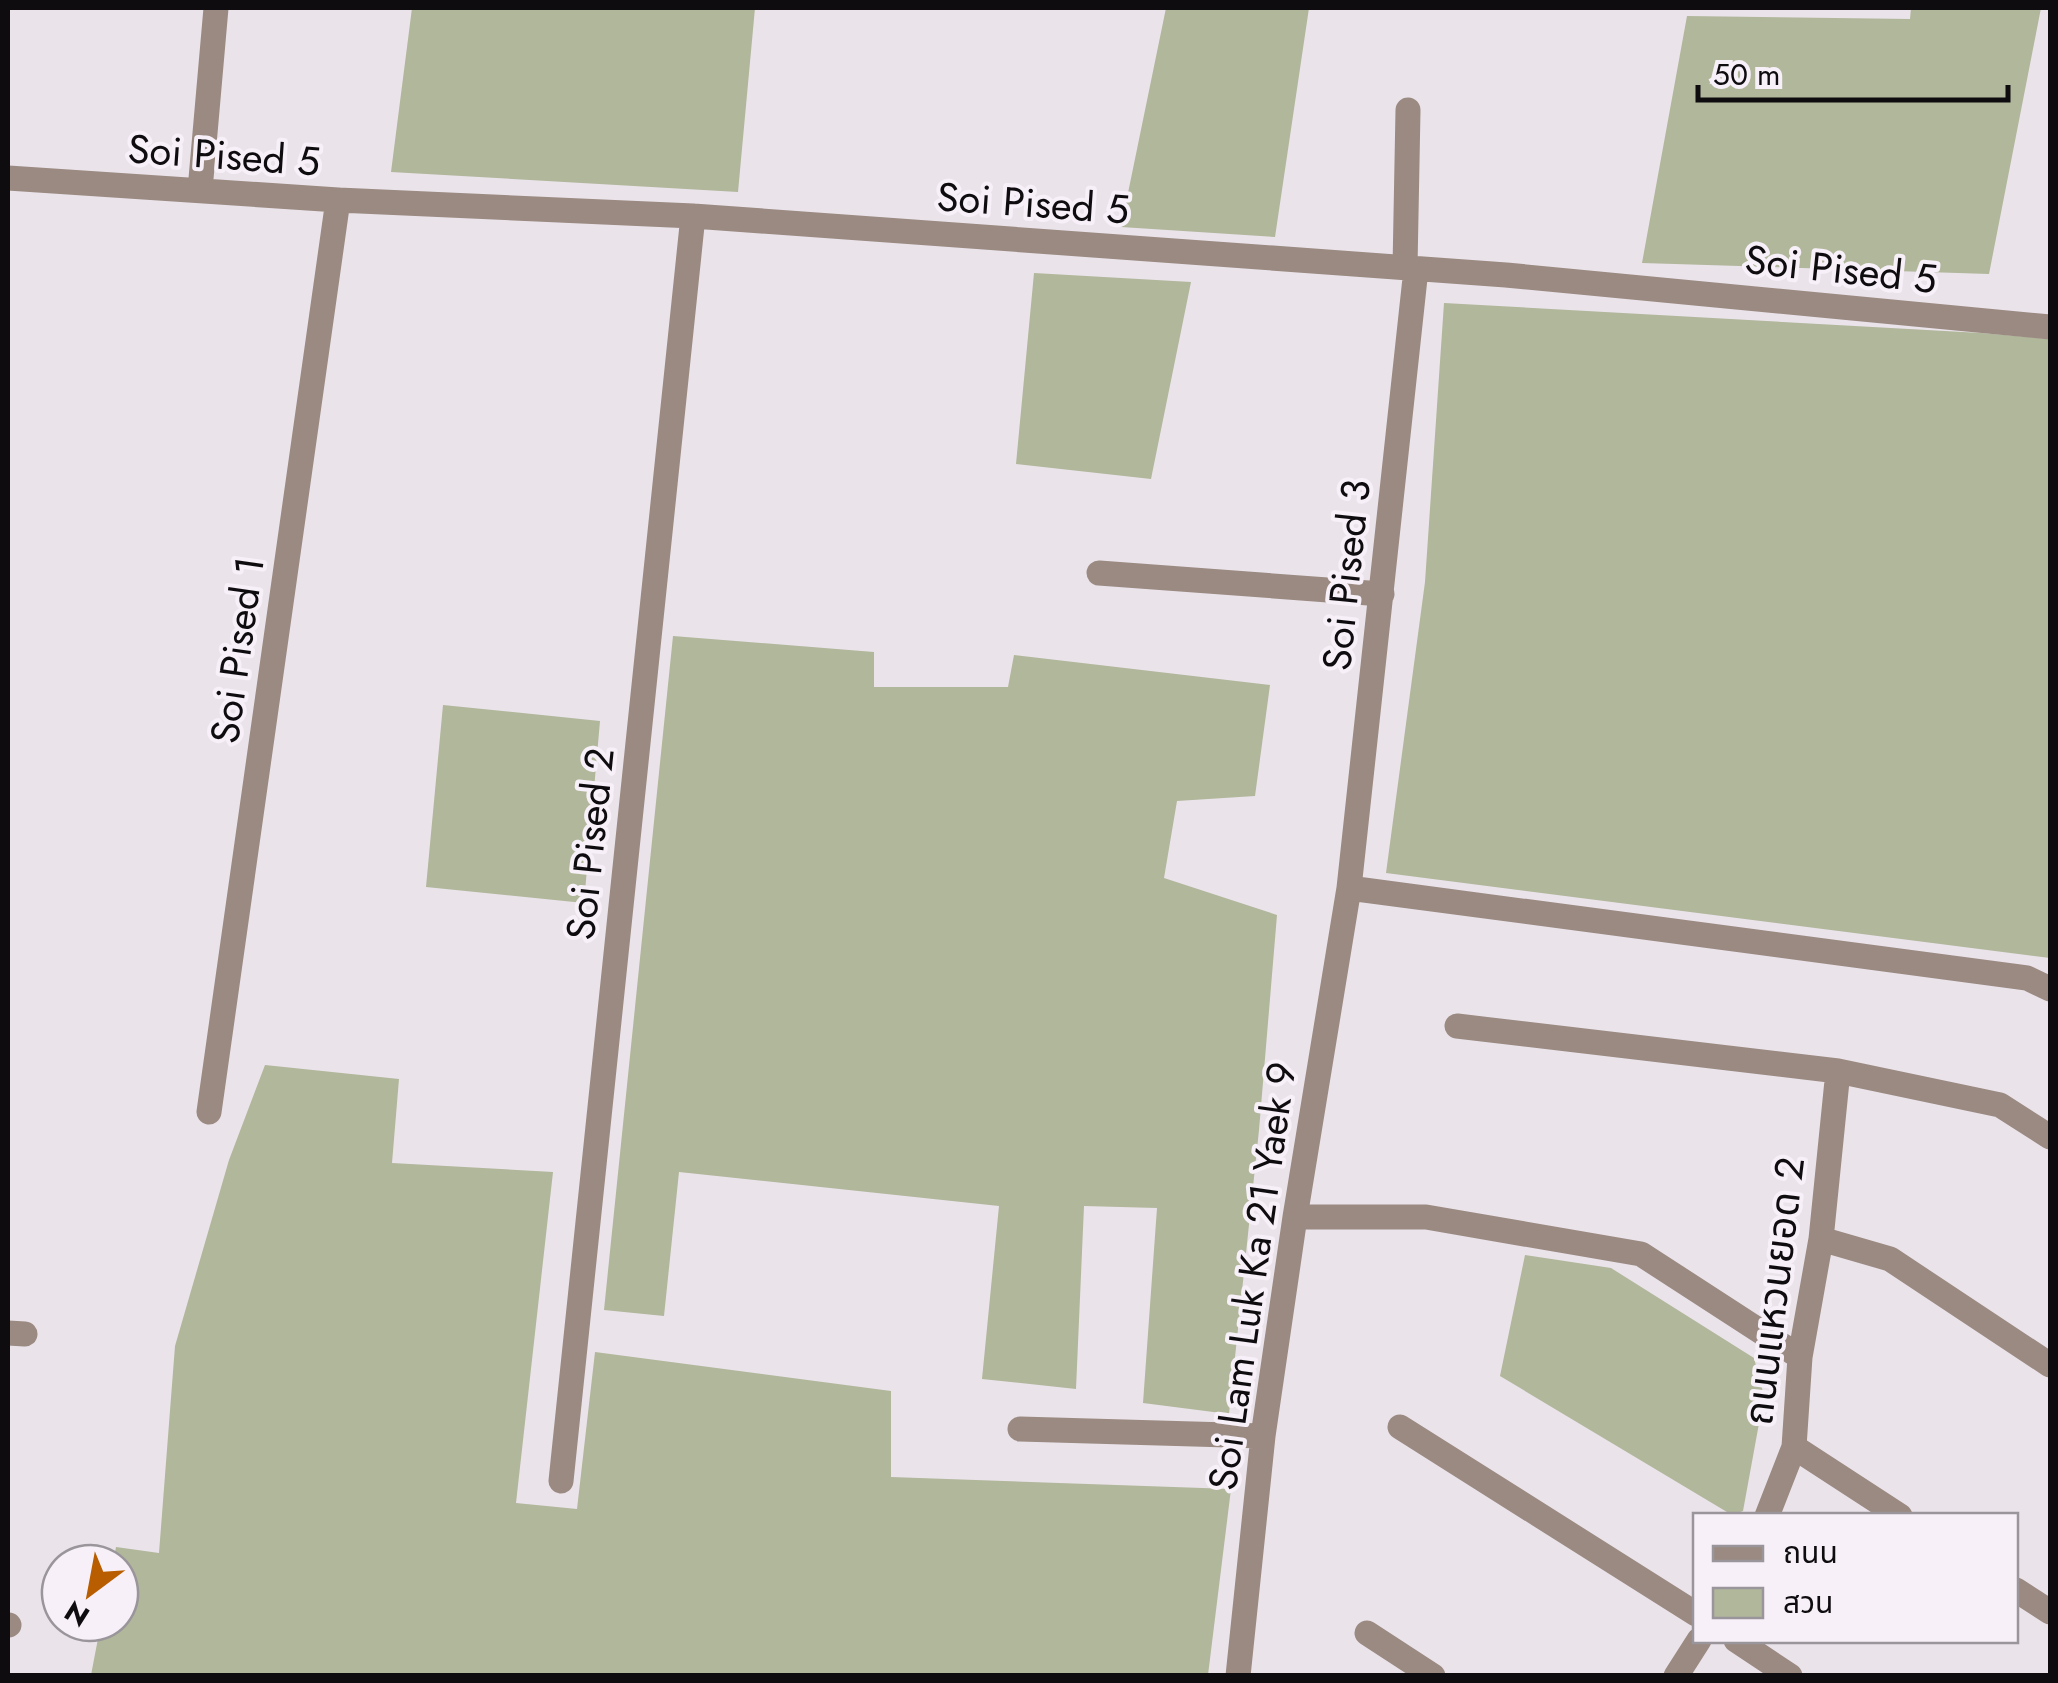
<svg xmlns="http://www.w3.org/2000/svg" width="2058" height="1683" viewBox="0 0 2058 1683" font-family="Jost,'Noto Sans Thai',sans-serif">
<style>
.green{fill:#b1b79b}
.lines{fill:none;stroke-linecap:round;stroke-linejoin:round}
.minor{stroke:#9a8a81;stroke-width:25}
.labels{text-anchor:middle;dominant-baseline:central;stroke-width:8;stroke-linejoin:round;paint-order:stroke}
.street-label{font-size:40px;fill:#0e0c0f;stroke:#f7f0f8}
</style>
<rect width="100%" height="100%" fill="#eae3ea"/>
<path class="green" d="M412,8h343l-17,184 -347,-20z
M1166,8h143l-34,229 -154,-10z
M1911,8h130l-52,266 -347,-11 45,-247 223,3z
M1034,273l157,9 -40,197 -135,-15z
M1444,303l537,30 69,6v619l-664,-85 39,-291z
M673,636l201,16v35h134l6,-32 256,30 -15,111 -78,5 -13,77 113,37 -18,215 -30,284 -86,-11 14,-195 -73,-2 -8,183 -94,-10 17,-173 -320,-34 -15,144 -60,-6z
M443,705l157,16 -16,182 -158,-16z
M265,1065l134,14 -7,84 161,9 -37,331 61,6 18,-157 296,39v86l340,12 -23,186h-1117l10,-52h19v-60h-7l3,-16 43,6 16,-207 54,-186z
M1525,1255l86,13 143,90 10,38 -21,115 -11,4 -232,-139z"/>
<g class="lines">
<path class="minor" d="M8,178l330,22 355,16 813,59 544,52
M200,190l16,-182
M1405,268l3,-158
M1099,573l283,21
M1349,888l678,90 23,11
M1457,1026l381,45 162,34 50,32
M209,1112l129,-912
M1295,1217h131l215,37 159,103
M1821,1239l69,20 160,106
M8,1333l17,1
M1400,1427l296,187
M1020,1429l243,7
M1794,1447l106,69
M561,1481l132,-1265
M1767,1516l27,-69 6,-90 21,-118 17,-168
M2016,1590l34,22
M8,1625h1
M1367,1633l66,43
M1736,1640l54,36
M1238,1676l25,-240 32,-219 54,-329 67,-619
M1676,1676l23,-36"/>
</g>
<g class="labels">
<g class="street-label">
<text transform="translate(224 155) rotate(4)">Soi Pised 5</text>
<text transform="translate(1033 203) rotate(4)">Soi Pised 5</text>
<text transform="translate(1841 269) rotate(6)">Soi Pised 5</text>
<text transform="translate(1346 575) rotate(-84)">Soi Pised 3</text>
<text transform="translate(237 650) rotate(-82)">Soi Pised 1</text>
<text transform="translate(590 844) rotate(-84)">Soi Pised 2</text>
<text transform="translate(1252 1276) rotate(-82)">Soi Lam Luk Ka 21 Yaek 9</text>
<text transform="translate(1774 1291) rotate(-83)">ถนนแหวนยอด 2</text>
</g>
</g>
<rect width="2058" height="1683" fill="none" stroke="#0e0c0f" stroke-width="20"/>
<rect x="1693" y="1513" width="325" height="130" fill="#f7f0f8" stroke="#9a959b" stroke-width="2.5"/>
<rect x="1713" y="1546" width="50" height="15" fill="#9a8a81" stroke="#9a959b" stroke-width="2.5"/>
<text x="1783" y="1563" font-size="30" fill="#0e0c0f">ถนน</text>
<rect x="1713" y="1588" width="50" height="30" fill="#b1b79b" stroke="#9a959b" stroke-width="2.5"/>
<text x="1783" y="1613" font-size="30" fill="#0e0c0f">สวน</text>
<g transform="translate(90 1593) rotate(212)"><circle r="48" fill="#f7f0f8" stroke="#9a959b" stroke-width="2.5"/>
<path d="M0-8L18 38L0 25L-18 38Z" fill="#b85e00"/>
<text y="-15" font-size="28" font-weight="bold" text-anchor="middle" fill="#0e0c0f">N</text>
</g>
<path d="M1698 85v15h310v-15" fill="none" stroke="#0e0c0f" stroke-width="5"/>
<text x="1713" y="85" font-size="30" fill="#0e0c0f" stroke="#f7f0f8" stroke-width="8" paint-order="stroke">50 m</text>
</svg>
